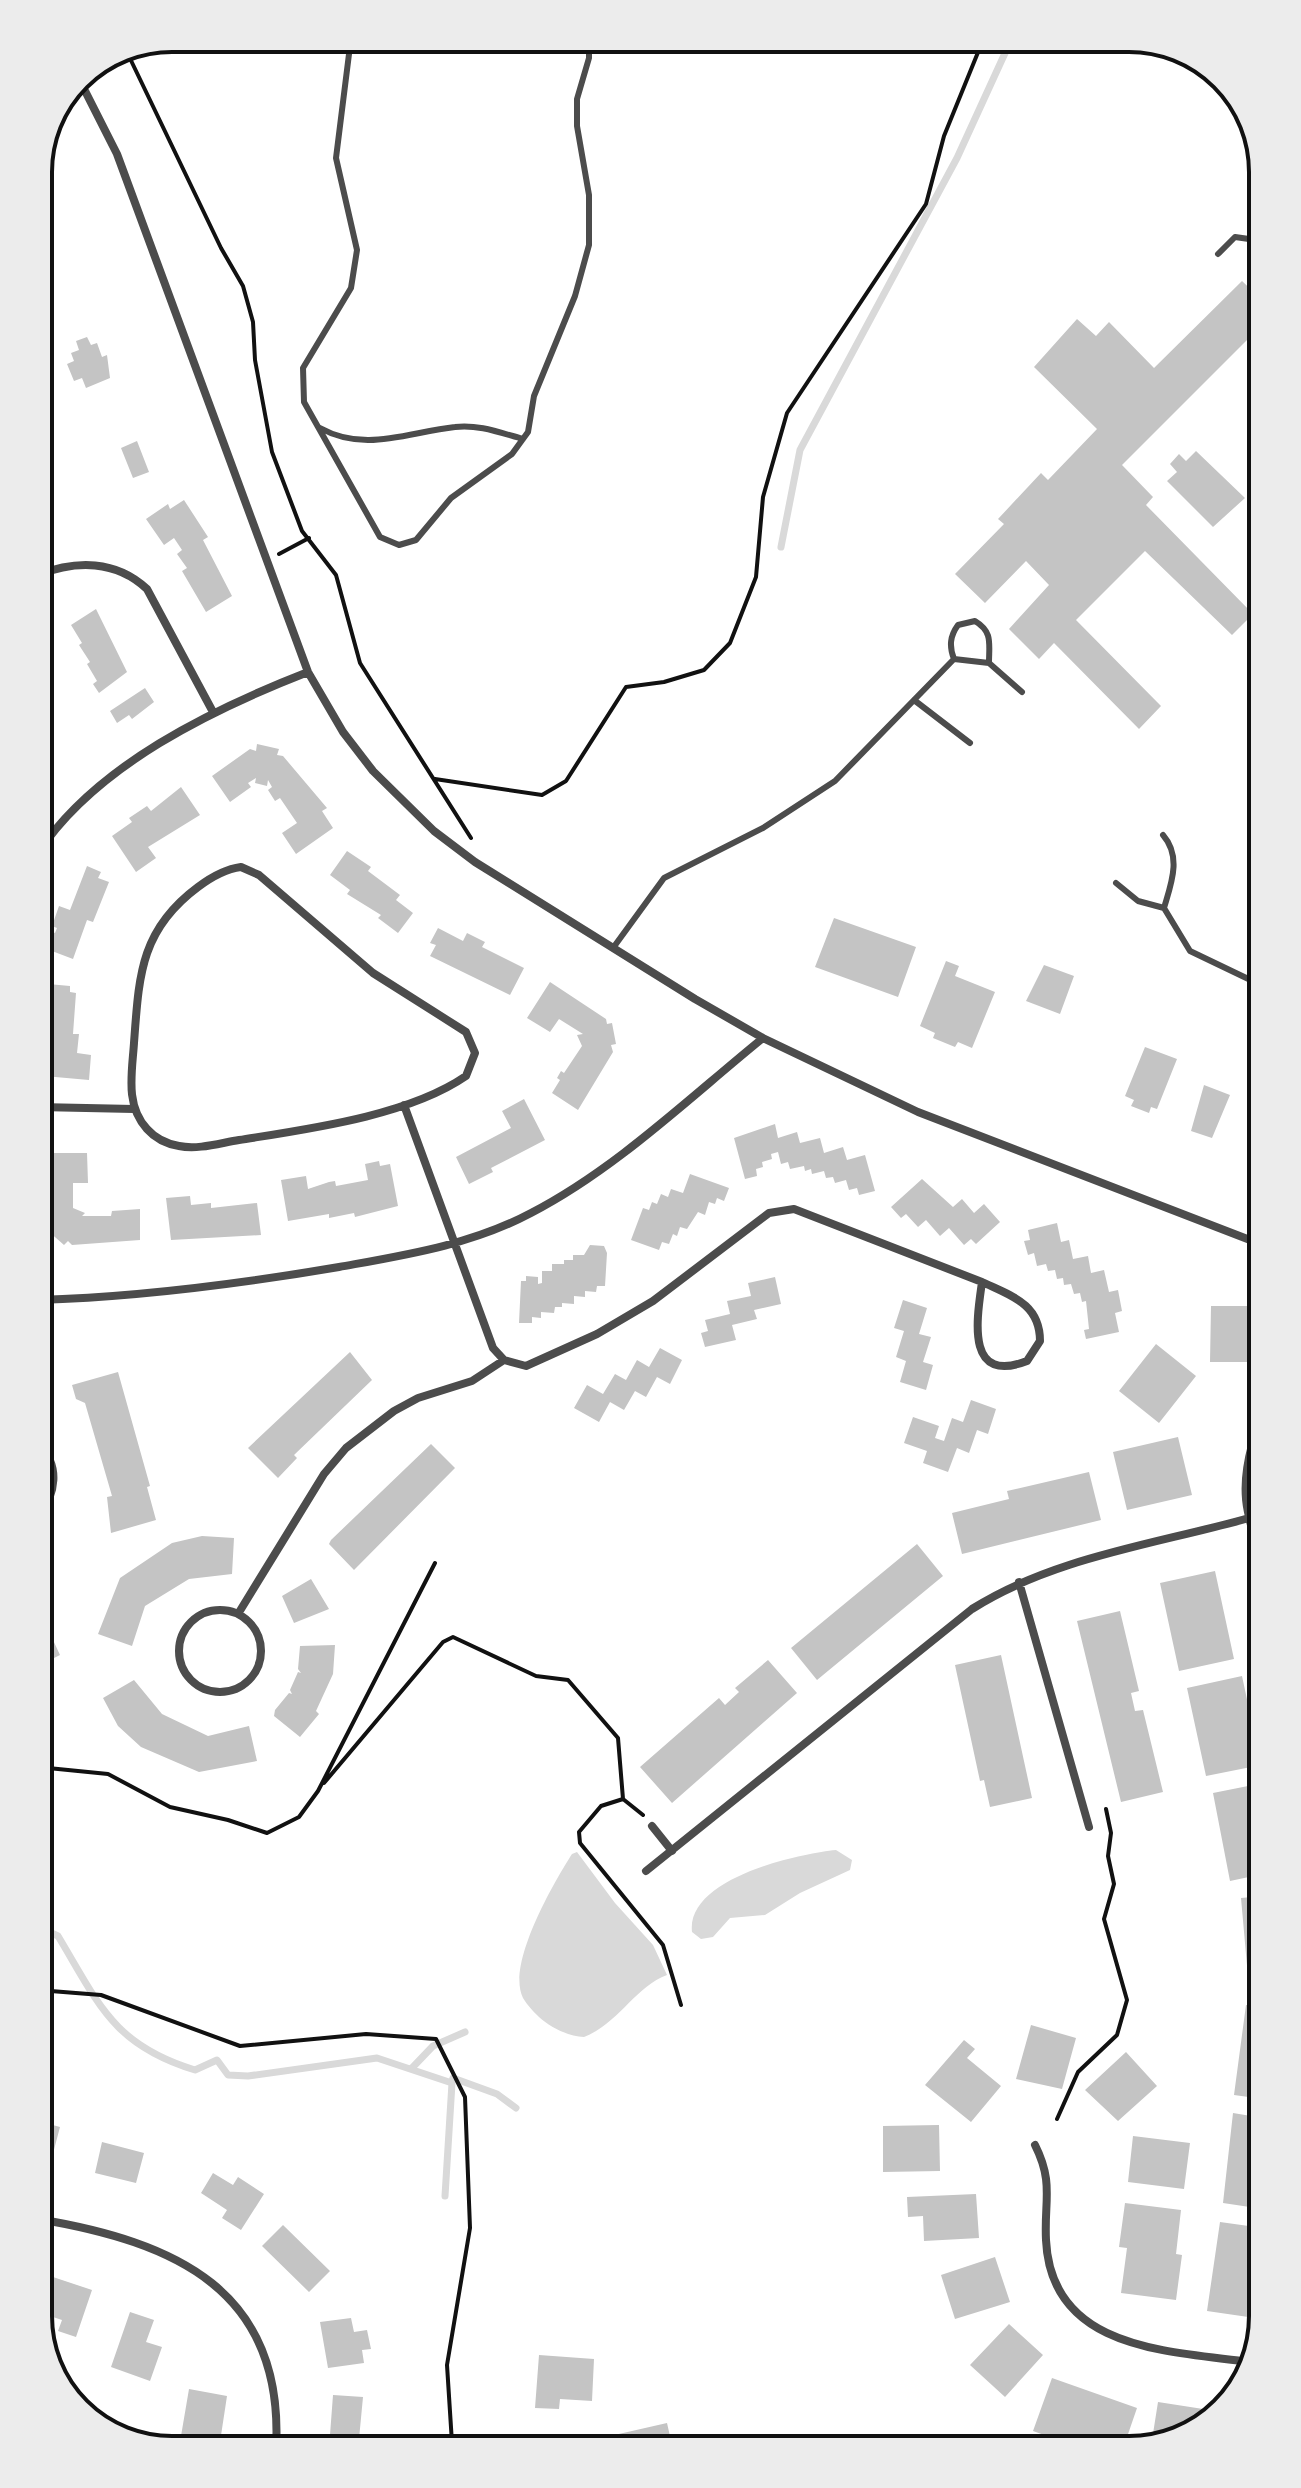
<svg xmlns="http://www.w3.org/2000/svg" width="1301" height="2488" viewBox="0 0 1301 2488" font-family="'Source Sans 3',sans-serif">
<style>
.water{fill:#d9d9d9}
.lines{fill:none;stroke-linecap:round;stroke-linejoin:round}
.stream{stroke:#d9d9d9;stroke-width:7}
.building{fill:#c4c4c4}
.path{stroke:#111;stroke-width:4}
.service{stroke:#4c4c4c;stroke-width:6}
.minor{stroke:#4c4c4c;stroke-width:8}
.rim{fill:none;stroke:#111;stroke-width:4}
</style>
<rect width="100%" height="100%" fill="#fff"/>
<path class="water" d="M836,1850l16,10 -2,10 -50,23 -35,22 -35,3 -17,19 -12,2 -9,-7c-6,-53 104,-78 144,-82z
M577,1852l38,51 38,42 14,30c-32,12 -48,48 -83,62 -16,-1 -33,-9 -45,-20 -5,-5 -12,-12 -16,-19 -17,-33 31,-116 49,-144z"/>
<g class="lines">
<path class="stream" d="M781,547l19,-97 157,-292 54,-118
M38,1931l5,-2 15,7c41,68 55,109 137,134l22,-10 11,15 20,1 129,-18 75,25 -7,113
M412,2068l21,-22 32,-14
M453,2078l44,16 19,14"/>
</g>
<path class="building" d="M1242,281l21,20v23l-141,141 31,32 -7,8 107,109 -21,21 -87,-84 -69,69 85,86 -22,23 -85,-86 -15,16 -30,-30 40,-44 -23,-24 -41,42 -30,-29 49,-50 -6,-5 43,-46 7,7 49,-51 -63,-62 43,-48 19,17 13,-14 45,46z
M87,337l4,8 6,-2 5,14 5,-2 3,23 -24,10 -4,-10 -8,3 -7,-17 7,-3 -3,-8 8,-3 -3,-9z
M137,441l12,31 -16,6 -12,-30z
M1196,451l49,47 -32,29 -46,-46 10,-9 -7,-8 9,-10 7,7z
M184,500l24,37 -5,3 29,56 -26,16 -24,-41 5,-3 -10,-14 5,-4 -8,-12 -10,7 -18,-26 22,-15 2,5z
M96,609l31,63 -28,21 -6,-9 4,-3 -10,-17 3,-2 -11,-17 3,-2 -11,-18z
M38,631l15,34 -15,6z
M145,688l9,14 -22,17 -3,-4 -12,8 -7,-12z
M257,744l22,5 -2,6 6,1 44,52 -5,3 11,17 -37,26 -14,-21 15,-10 -17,-25 -5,3 -7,-11 4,-3 -4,-7 -1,6 -12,-3 1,-5 -8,5 3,4 -21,15 -18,-26 38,-27 6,2z
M181,787l19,28 -52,32 8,11 -20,14 -24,-36 20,-14 -3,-4 18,-12 4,5z
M347,851l24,16 -3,4 32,24 -4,5 17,13 -15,20 -20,-15 3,-3 -34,-21 3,-4 -20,-15z
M87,866l14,6 -3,6 11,4 -16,40 -6,-2 -14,39 -29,-11 6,-17 5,2 2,-5 -5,-2 7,-20 11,4z
M834,918l82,29 -18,50 -83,-30z
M438,928l25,13 4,-8 18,9 -3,5 42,21 -14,27 -80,-39 6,-11 -6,-2z
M946,961l13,5 -4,10 40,16 -23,56 -14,-6 -3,5 -22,-9 2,-5 -15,-7z
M1044,965l30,11 -14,38 -34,-13z
M550,982l56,37 1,5 5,-1 4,21 -5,1 2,7 -35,58 -26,-17 8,-13 -3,-2 4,-7 3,2 18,-27 -5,-11 6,-1 -24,-15 -9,13 -23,-14z
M48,984l22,2v6l6,1 -3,41h6l-2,19 14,2 -2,25 -45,-4 4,-41 -9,-1z
M1145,1047l32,12 -20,50 -6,-2 -2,6 -18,-7 3,-6 -9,-4z
M1256,1059l7,2 -1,23 -13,-5z
M1204,1085l26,10 -18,43 -21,-7z
M524,1099l21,41 -54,28 2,4 -24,12 -13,-27 55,-29 -9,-17z
M775,1124l3,14 19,-6 3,11 20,-5 4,15 19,-6 4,13 18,-5 10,36 -16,4 -2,-7 -8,2 -3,-10 -11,3 -2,-6 -7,1 -2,-7 -12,3 -1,-5 -6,2 -1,-5 -14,3 -2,-7 -7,2 -3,-12 -7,2 1,5 -10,3 1,5 -7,2 1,7 -12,3 -11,-41z
M46,1153h41l1,30h-15v25l12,5 -3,3h29l1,-5 28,-2v31l-68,5 -4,-4 -4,4 -17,-15 5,-5 -6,-4z
M379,1161l1,5 10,-2 8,42 -43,11 -1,-4 -25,5v-4l-41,7 -7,-41 25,-4 2,13 21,-7 6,-1 1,5 32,-6 -3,-16z
M690,1174l39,14 -5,13 -7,-3 -2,6 -6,-2 -4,13 -7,-3 -11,17 -7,-2 -3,9 -4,-2 -4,10 -7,-2 -3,8 -28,-10 12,-32 6,2 3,-8 5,2 4,-10 7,3 3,-8 12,4z
M922,1179l31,28 9,-8 12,14 10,-9 16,18 -24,22 -5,-5 -7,6 -15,-17 -9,8 -14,-16 -8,7 -12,-13 -5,4 -10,-11z
M190,1196l1,9 20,-2v5l46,-5 4,32 -90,5 -5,-42z
M1057,1223l4,19 8,-2 4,19 15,-3 3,17 13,-3 5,22 9,-2 4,21 -7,2 4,19 -33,7 -2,-9 5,-1 -3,-28 -4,1 -2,-9 -6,1 -3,-10 -7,1 -1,-7 -6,1 -2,-9 -7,1 -2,-7 -9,2 -3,-13 -6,2 -4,-14 6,-1 -2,-10z
M590,1245l14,1 3,7 -2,33h-8l-1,6 -11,-1v6l-11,-1v8l-12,-1v4h-7l-1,6 -13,-1v6l-9,-1v6h-13l2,-42h5v-5l12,1v7l4,-1v-12h10v-7h12v-4h9v-5h11z
M775,1277l6,27 -27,6 3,9 -25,6 4,15 -31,7 -4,-14 7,-2 -3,-11 25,-6 -3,-13 24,-5 -3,-13z
M903,1300l24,8 -8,26 12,3 -8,25 10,3 -7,25 -26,-8 6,-21 -10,-4 8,-26 -10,-3z
M1211,1306h45v8h7v48h-53z
M1156,1344l40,32 -37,47 -40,-32z
M660,1348l22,12 -12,24 -13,-7 -11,20 -11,-6 -11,19 -14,-8 -11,20 -25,-14 13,-23 16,9 12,-20 11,6 11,-20 12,7z
M38,1352h15v31h-7v11l-8,-1z
M350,1352l22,28 -78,75 3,3 -19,20 -30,-30z
M118,1372l32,114 -3,1 9,33 -45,13 -4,-36 5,-1 -27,-93 -9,-4 -4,-14z
M971,1400l25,9 -8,25 -11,-4 -8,23 -12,-5 -9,24 -25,-9 4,-12 -23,-8 9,-26 26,9 -4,12 9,3 8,-23 11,4z
M1178,1437l14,58 -65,15 -14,-58z
M431,1444l24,24 -101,102 -25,-26 2,-4z
M1089,1472l12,48 -139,34 -10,-41 57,-14 -2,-8z
M202,1536l32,2 -2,36 -43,5 -44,27 -13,40 -34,-12 22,-56 52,-35z
M917,1544l26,32 -126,104 -26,-32z
M1215,1571l19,88 -55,12 -19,-88z
M311,1579l18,30 -35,14 -12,-27z
M38,1608l22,47 -22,11z
M1120,1611l19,80 -8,2 4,18 8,-1 20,82 -42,10 -44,-181z
M335,1645l-2,29 -17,37 3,3 -19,23 -26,-21 1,-6 14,-17 3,1 -2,-4 8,-18 3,1 -3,-4 2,-23z
M1001,1655l31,143 -42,9 -6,-27 -4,1 -25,-116z
M768,1660l29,33 -125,110 -32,-36 79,-69 6,7 14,-13 -4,-4z
M1242,1676l19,89 -55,11 -19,-88z
M134,1680l28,34 46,22 41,-10 8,35 -58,11 -58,-25 -23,-21 -15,-28z
M1263,1783v91l-33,7 -17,-88z
M1263,1896v91l-14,1 -8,-90z
M1246,2005l17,2v92l-29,-4z
M1031,2025l45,13 -14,51 -46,-10z
M964,2040l11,9 -8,9 34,28 -30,36 -46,-37z
M1126,2052l31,34 -39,35 -33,-31z
M1233,2113l30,5v91l-40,-6z
M38,2121l22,6 -9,34 -13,-4z
M939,2125l1,46 -57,1v-46z
M1133,2136l57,7 -6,46 -56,-7z
M102,2142l42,11 -8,30 -41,-10z
M213,2173l20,12 5,-8 26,17 -23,36 -19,-12 5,-8 -26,-17z
M976,2194l3,44 -55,3 -1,-25 -15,1 -1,-20z
M1125,2203l56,7 -5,44 6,1 -6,45 -55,-7 6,-45 -8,-1z
M1220,2222l43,6 -1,91 -55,-8z
M283,2225l47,46 -21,21 -47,-46z
M995,2257l15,45 -55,17 -14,-44z
M53,2277l39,13 -16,47 -18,-6 4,-11 -21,-7z
M130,2312l24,8 -8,22 16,5 -12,34 -39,-14z
M351,2318l3,14 13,-2 4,19 -9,1 2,13 -36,5 -8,-46z
M1009,2324l34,31 -38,42 -35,-32z
M539,2355l55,4 -2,42 -32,-2 -1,10 -24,-1z
M1052,2378l85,30 -11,32 -65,1 -28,-10z
M189,2389l38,7 -7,46 -39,-6z
M333,2395l30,2 -4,42h-7v9h-23z
M1158,2402l58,9 -35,29h-29z
M667,2423l5,22h-60l-2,-9z"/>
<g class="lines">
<path class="path" d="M125,48l96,200 22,38 10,36 2,38 17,92 30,79 34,44 24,88 111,175
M279,554l30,-16
M435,779l107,16 24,-14 60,-94 38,-5 40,-12 26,-27 26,-66 7,-80 24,-84 139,-209 18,-68 39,-96
M1257,1431l6,-16
M38,1767l70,7 62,33 58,13 39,13 32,-16 19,-26 117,-228
M324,1783l119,-141 10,-5 83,39 32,4 50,58 5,61
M643,1815l-20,-16 -22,7 -22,26 1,11 83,102 18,60
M38,1990l63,5 139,51 126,-12 70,5 29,58 5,131 -23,137 5,78 4,4
M1057,2119l21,-47 39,-37 10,-35 -23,-81 10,-35 -6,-28 3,-23 -5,-24"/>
<path class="service" d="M350,46l-14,112 21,92 -6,38 -48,80 1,34 76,135 19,8 17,-5 35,-42 61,-44 16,-22 6,-36 41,-100 14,-51v-50l-12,-69v-27l12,-41v-14
M1218,254l17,-17 28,4
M320,428c45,25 88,4 135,-1 23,-3 46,6 68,12
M989,663l-35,-4c-5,-13 -4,-23 4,-34l17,-4c18,11 14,22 14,42l33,29
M914,700l56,43
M1116,883l22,18 26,7c7,-24 18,-51 -1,-73
M1164,908l26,43 73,35
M613,948l51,-70 99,-50 72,-47 119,-122"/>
<path class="minor" d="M78,77l39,77 191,518 35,60 30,39 61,60 41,31 220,137 68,39 155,74 345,133
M38,575c38,-15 78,-15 109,14l66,123
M38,853c58,-88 175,-144 270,-181
M241,867l18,8 114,98 93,59 9,21 -9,23c-58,40 -158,53 -227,64 -19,3 -41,10 -60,6 -12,-2 -24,-8 -32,-17 -22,-24 -15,-56 -13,-86 5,-67 6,-113 64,-156 12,-9 27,-18 43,-20z
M404,1105l89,243 11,12
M38,1107l96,2
M982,1282c30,14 58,22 58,59l-13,20c-62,24 -50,-43 -45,-79z
M38,1300c102,-3 201,-16 301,-33 66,-12 132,-22 192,-54 85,-44 158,-115 232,-175
M1252,1445c-14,52 -3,73 11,122
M38,1518c18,-24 23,-52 0,-75
M1019,1582l70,245
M179 1651a41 41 0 1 1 82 0a41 41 0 1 1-82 0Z
M238,1614l86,-140 22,-26 48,-37 24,-13 54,-17 32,-21 22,6 71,-32 56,-33 116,-88 25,-4 188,73
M652,1826l20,25
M646,1871l326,-262c82,-52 185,-65 277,-91
M1035,2145c19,38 9,55 11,95 5,110 122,111 203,122
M38,2219c137,23 247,71 238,230"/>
</g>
<path d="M0 0H1301V2488H0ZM172 52H1129A120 120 0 0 1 1249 172V2316A120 120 0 0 1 1129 2436H172A120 120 0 0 1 52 2316V172A120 120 0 0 1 172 52Z" fill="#ececec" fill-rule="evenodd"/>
<path class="rim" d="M172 52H1129A120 120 0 0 1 1249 172V2316A120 120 0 0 1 1129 2436H172A120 120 0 0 1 52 2316V172A120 120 0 0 1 172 52Z"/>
</svg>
